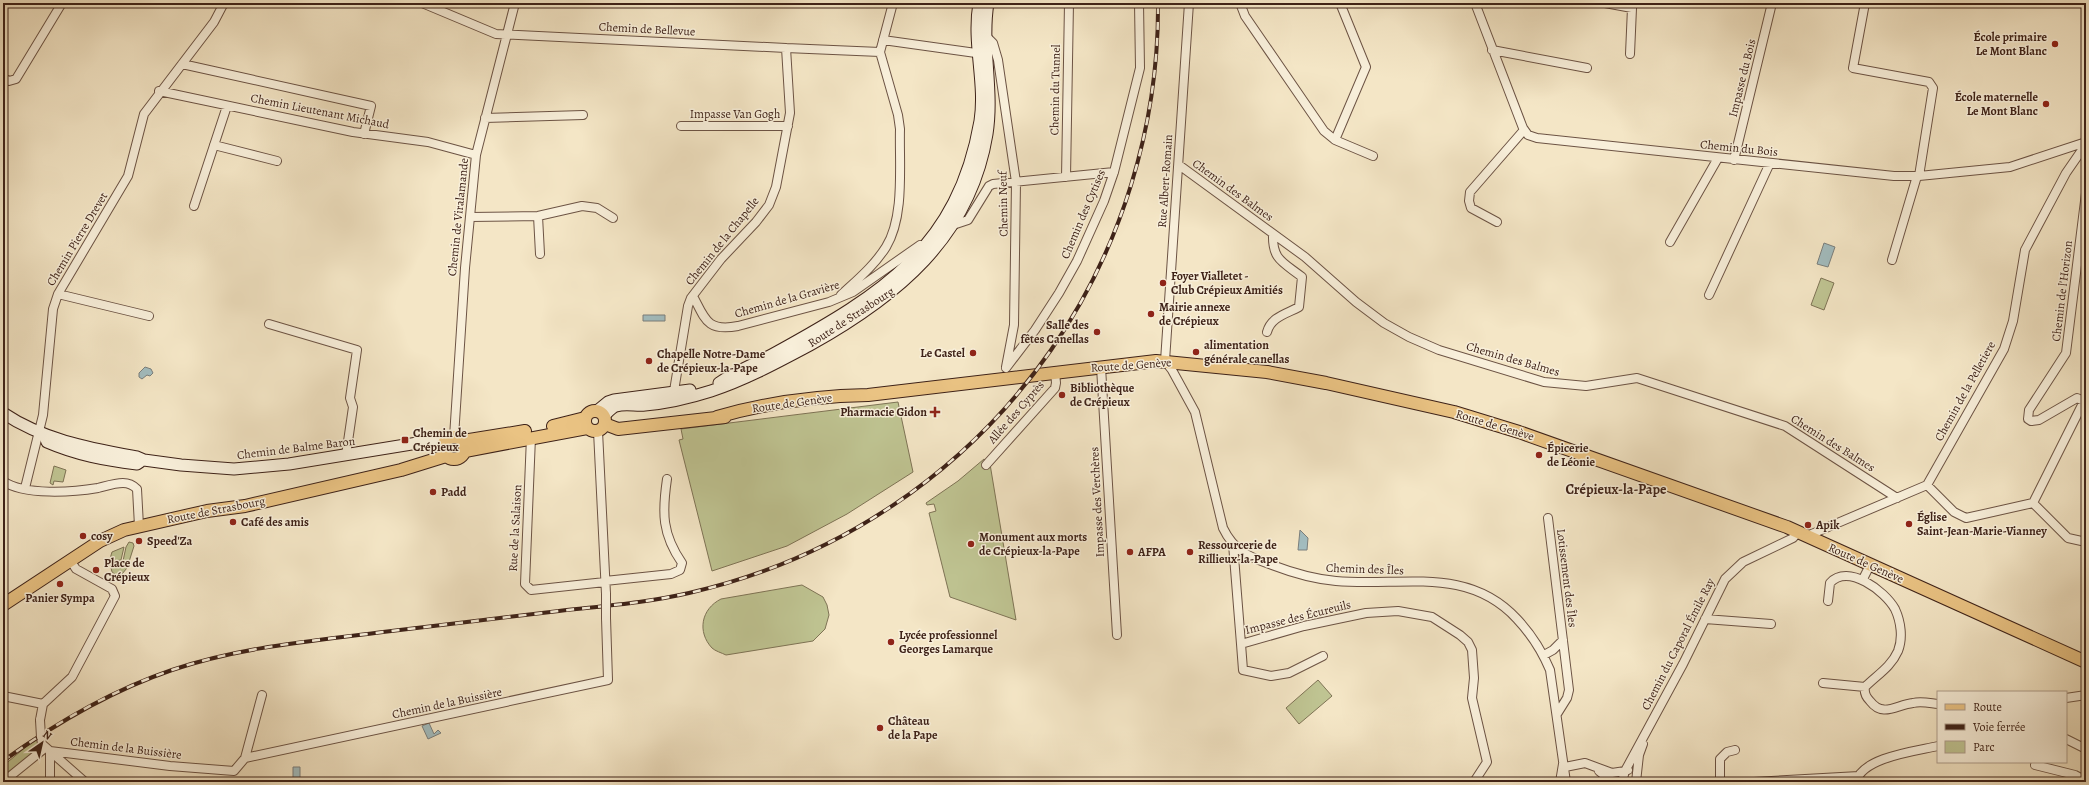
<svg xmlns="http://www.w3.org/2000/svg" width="2089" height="785" viewBox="0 0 2089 785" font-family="Alegreya,serif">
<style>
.green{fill:#bfc492;stroke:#7e7355}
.water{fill:#a2bdc0;stroke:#7a7f7d}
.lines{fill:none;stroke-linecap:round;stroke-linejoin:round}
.street-casing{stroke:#6c5344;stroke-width:10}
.secondary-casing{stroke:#3e2218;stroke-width:13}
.primary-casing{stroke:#3e2218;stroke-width:14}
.street{stroke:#f8efda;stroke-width:8}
.secondary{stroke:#f8efda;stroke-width:11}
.primary{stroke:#eac383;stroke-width:12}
.rail-casing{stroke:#3e2218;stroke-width:4}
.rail{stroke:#f8efda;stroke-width:2.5;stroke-dasharray:8;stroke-linecap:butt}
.street-bridge-casing{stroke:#6c5344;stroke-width:10;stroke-linecap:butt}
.street-bridge{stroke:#f8efda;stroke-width:8}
.poi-dot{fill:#8f2418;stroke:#f8efda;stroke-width:1.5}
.labels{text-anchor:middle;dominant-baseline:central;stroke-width:3;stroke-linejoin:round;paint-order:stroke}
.street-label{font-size:12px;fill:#3e2218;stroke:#f8efda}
.poi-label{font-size:12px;font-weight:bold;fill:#3e2218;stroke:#f8efda;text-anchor:start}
.quarter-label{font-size:14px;font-weight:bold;fill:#3e2218;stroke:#f8efda}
</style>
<rect width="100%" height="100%" fill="#f4e6c6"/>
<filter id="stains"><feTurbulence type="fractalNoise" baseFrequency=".005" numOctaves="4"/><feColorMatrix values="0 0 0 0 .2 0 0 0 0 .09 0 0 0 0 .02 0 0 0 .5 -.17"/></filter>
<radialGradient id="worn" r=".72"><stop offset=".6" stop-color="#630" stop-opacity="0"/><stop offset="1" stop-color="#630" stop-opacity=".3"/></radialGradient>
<path class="green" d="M1821,278l13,5 -10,27 -13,-5z
M898,402l15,70 -66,42 -60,32 -75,25 -33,-131 4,-1 -2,-10z
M984,459l6,5 26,156 -66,-23 -21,-84 7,-2 -2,-7 -7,1 -1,-2 32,-22z
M54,466l12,4 -3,12 -9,-1 -1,4 -3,-2z
M129,542l4,1 1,3 -7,22 -5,6 -6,1 -4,-3 -2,-8 9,-1 4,-2 3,-14z
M124,547l-3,13 -12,2 3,-10z
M802,585l21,12 4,8 2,10 -4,14 -12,12 -87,14c-4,-2 -11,-4 -14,-7 -15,-16 -11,-39 9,-49z
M1318,680l14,16 -33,28 -13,-16z
M45,731l3,5 -11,15 -29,22 -5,1v-8z"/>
<path class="water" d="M1824,243l11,4 -7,20 -11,-3z
M643,315h22v6h-22z
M145,367l6,2 2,4 -3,3 -3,-1 -5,4 -3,-2v-4z
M1300,530l8,8 -1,12h-9z
M429,723l5,11 4,-4 3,3 -13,6 -6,-13z
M293,767h7v15h-7z"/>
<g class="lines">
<defs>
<path id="street" d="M422,3l74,31 290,14
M1189,3l-24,358 7,9 23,42 28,116c11,23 26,29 49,37 21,8 41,14 64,16 65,6 131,-16 181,38 15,16 25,32 33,51l16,112
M1240,3l5,13 79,115 11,9
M1340,3l26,64 -31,73 38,16
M1475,3l48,125 5,7 9,3 357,38h25l91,-9 76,-25
M1605,3l27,5 -2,46
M1865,3l-12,65 76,14 4,6 -14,88
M985,35l8,8 5,17 18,122 -2,143 -8,42
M883,40l100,14
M1492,50l95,18
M182,64l189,42 -7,28
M3,78l6,3 7,-2 46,-76
M159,91l194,41 75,10 48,13
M485,118l98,-3
M681,126h107
M214,145l63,16
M1734,160l38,-157
M1179,165l126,92 51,45 28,21 25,14 30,13 105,32 42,4 51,-8 148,48 112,72
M1066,177l3,-174
M194,206l33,-100
M538,216l2,38
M470,217l68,-1 44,-10 15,2 16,10
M1497,222l-26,-14 -2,-7 1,-9 54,-62
M953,225l15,-5 21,-34 4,-2 121,-12
M1670,242l48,-84
M1892,260l25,-84
M58,294l91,22
M841,295c16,-15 33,-29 45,-48 19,-31 13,-82 14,-118l-2,-14 -18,-63
M1709,295l61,-132
M693,296c12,23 14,36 45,30l91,-24 24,-10 67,-47
M269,324l88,26 -7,48 3,9 -7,48
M1267,332c4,-15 19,-18 32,-25l3,-30c-19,-15 -30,-17 -29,-43
M1101,367l16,268
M1006,368l29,-38 24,-37 18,-32 27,-60 10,-29 26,-104 -1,-65
M673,397l15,-91 3,-8 30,-39 35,-37 13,-17 7,-18 14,-74 -4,-65 94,4 13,-49
M598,431l8,163
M454,437l11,-169 11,-113 39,-152
M531,437l-6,147 6,6 74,-8
M986,465l69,-77 1,-5 -1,-11
M3,481c21,15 71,11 95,7 8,-2 17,-5 25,-5 6,0 10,2 14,6l2,37
M1927,485l27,27 12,6 67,-15
M25,488l18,-73 10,-106 5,-15 70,-118 16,-62 70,-92 10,-19
M2033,503l51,-102 -7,-3 -38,22 -8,1 -3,-2 1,-9 37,-57 20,-160
M2033,503l35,35 18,4
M1548,518l21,172 -2,8 -10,16
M1807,536l120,-51 77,-136 9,-28 12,-71 41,-77 20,-29
M1233,544l8,100 63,-18 62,-13 32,-2 34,6 28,18 8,7 4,8 2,28 -2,20 15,64 -13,20
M1863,579l7,-14
M605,581l66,-7 9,-4 2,-7c-20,-29 -20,-50 -15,-84
M1828,601l2,-18c18,-20 55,8 65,26 6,13 8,29 3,42 -7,16 -21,24 -33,36 -1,5 1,10 5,14 13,17 26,4 43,2 8,-2 16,0 25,1
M1705,619l66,5
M1241,644l2,26 28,6 18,-3 34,-17
M1544,655l9,-5 10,-10
M1823,683l42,4
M3,696l40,8
M2066,698l20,-3
M40,720l3,-16 29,-27 43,-81 -3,-7 -36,-20 -6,-9
M41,737l1,7 8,7v31
M2066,739l20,10
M50,751l120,15 64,5 11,-13 363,-78 -2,-62
M51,752l34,30
M245,758l17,-63
M2035,765l40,10 11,6
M1565,767l20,-4 27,10 13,-2 58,-107 42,-85 18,-17 50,-24 5,-6
M1599,771l14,11
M3,782l42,-34
M1560,782l3,-18
M1622,782l3,-11 3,-1
M1636,782l3,-27 4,-11
M1720,782v-23l7,-7 8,-2
M1754,782l105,-6
M1856,782c6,-25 61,-31 82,-36"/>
<path id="secondary" d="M719,383c18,-13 39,-20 58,-31 105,-58 181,-104 203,-231 6,-38 -8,-78 -1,-118
M597,411l11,-9 6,-2 76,-10
M3,413c40,27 86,35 134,44l7,3 37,5 53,4 55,-5 147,-24h11
M604,416c4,-4 7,-8 12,-10 9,-3 20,0 29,-1 23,-2 44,-7 66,-14 34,-11 67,-29 99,-46 86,-48 160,-107 177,-211 7,-44 -6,-87 1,-131
M45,437l2,5c30,13 58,18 90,22l3,-2
M428,442l15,6"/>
<path id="primary" d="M585 421a10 10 0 1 1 20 0a10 10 0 1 1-20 0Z
M717,417c48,-14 101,-21 151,-22l288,-34 111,11 59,11 128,29 65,20 268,95 299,135
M605,424l13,5 107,-12
M553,426l32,-8
M443 448a11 11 0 1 1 22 0a11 11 0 1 1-22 0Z
M463,441l62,-10
M465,451l122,-23
M3,605l97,-64 24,-11 83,-19 38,-5 156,-36 45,-14"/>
</defs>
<use href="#street" class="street-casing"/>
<use href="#secondary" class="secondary-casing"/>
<use href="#primary" class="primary-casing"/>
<use href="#street" class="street"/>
<use href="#secondary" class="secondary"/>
<use href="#primary" class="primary"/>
<defs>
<path id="rail" d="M3,761c53,-38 107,-70 169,-91 68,-23 140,-29 211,-38 59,-7 117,-14 176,-21 43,-5 87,-8 130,-18 146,-33 276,-119 362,-243 70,-101 108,-224 107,-347"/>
</defs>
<use href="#rail" class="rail-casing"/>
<use href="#rail" class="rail"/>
<defs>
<path id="street-bridge" d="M606,618v-24
M40,720l1,17"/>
</defs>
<use href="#street-bridge" class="street-bridge-casing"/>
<use href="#street-bridge" class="street-bridge"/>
</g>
<g class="poi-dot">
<circle cx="2055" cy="44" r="4"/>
<circle cx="2046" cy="104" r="4"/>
<circle cx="1163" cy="283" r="4"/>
<circle cx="1151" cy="314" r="4"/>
<circle cx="1097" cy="332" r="4"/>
<circle cx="1196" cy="352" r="4"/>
<circle cx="973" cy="353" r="4"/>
<circle cx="649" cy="361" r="4"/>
<circle cx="1062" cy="395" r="4"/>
<path d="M933 406h4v4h4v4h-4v4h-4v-4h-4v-4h4z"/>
<rect x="401" y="436" width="8" height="8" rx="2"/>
<circle cx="1539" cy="455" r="4"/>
<circle cx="433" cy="492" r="4"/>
<circle cx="233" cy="522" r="4"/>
<circle cx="1909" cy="524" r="4"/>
<circle cx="1808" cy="525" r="4"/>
<circle cx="83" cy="536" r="4"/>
<circle cx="139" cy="541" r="4"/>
<circle cx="971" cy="544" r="4"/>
<circle cx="1130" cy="552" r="4"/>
<circle cx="1190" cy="552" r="4"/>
<circle cx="96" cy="570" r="4"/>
<circle cx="60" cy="584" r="4"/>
<circle cx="891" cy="642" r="4"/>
<circle cx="880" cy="728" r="4"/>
</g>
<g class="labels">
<g class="street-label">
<text transform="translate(647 29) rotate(3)">Chemin de Bellevue</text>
<text transform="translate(1742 78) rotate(-76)">Impasse du Bois</text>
<text transform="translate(1055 90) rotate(-89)">Chemin du Tunnel</text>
<text transform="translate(320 111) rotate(11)">Chemin Lieutenant Michaud</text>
<text x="735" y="114">Impasse Van Gogh</text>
<text transform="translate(1739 148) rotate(6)">Chemin du Bois</text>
<text transform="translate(1165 181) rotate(-86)">Rue Albert-Romain</text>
<text transform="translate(1233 190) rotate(36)">Chemin des Balmes</text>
<text transform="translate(1003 204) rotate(-91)">Chemin Neuf</text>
<text transform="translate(1083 214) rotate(-67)">Chemin des Cytises</text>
<text transform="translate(458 217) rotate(-84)">Chemin de Viralamande</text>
<text transform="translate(77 239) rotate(-59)">Chemin Pierre Drevet</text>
<text transform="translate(722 241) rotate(-51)">Chemin de la Chapelle</text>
<text transform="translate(2062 291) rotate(-83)">Chemin de l'Horizon</text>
<text transform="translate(787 299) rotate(-16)">Chemin de la Gravière</text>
<text transform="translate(851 317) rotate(-33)">Route de Strasbourg</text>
<text transform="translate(1513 359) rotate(16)">Chemin des Balmes</text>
<text transform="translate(1131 365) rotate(-4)">Route de Genève</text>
<text transform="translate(1965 391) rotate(-61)">Chemin de la Pelletiere</text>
<text transform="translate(792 403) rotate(-8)">Route de Genève</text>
<text transform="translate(1016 412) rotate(-49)">Allée des Cyprès</text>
<text transform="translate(1495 425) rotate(17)">Route de Genève</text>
<text transform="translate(1833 443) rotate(32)">Chemin des Balmes</text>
<text transform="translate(296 448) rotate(-7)">Chemin de Balme Baron</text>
<text transform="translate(1097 502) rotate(-93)">Impasse des Verchères</text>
<text transform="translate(216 510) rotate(-11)">Route de Strasbourg</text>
<text transform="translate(515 528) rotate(-87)">Rue de la Salaison</text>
<text transform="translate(1866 563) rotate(24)">Route de Genève</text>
<text transform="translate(1365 569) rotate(2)">Chemin des Îles</text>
<text transform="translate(1567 578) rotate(83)">Lotissement des Îles</text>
<text transform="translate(1298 617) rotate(-14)">Impasse des Écureuils</text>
<text transform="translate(1678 644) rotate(-63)">Chemin du Caporal Émile Ray</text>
<text transform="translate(447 703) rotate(-12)">Chemin de la Buissière</text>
<text transform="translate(126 748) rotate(7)">Chemin de la Buissière</text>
</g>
<g class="poi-label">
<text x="2047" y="37" text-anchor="end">École primaire<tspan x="2047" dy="14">Le Mont Blanc</tspan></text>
<text x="2038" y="97" text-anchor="end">École maternelle<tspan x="2038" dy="14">Le Mont Blanc</tspan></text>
<text x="1171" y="276">Foyer Vialletet -<tspan x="1171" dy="14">Club Crépieux Amitiés</tspan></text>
<text x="1159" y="307">Mairie annexe<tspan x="1159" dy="14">de Crépieux</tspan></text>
<text x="1089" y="325" text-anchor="end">Salle des<tspan x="1089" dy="14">fêtes Canellas</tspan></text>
<text x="1204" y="345">alimentation<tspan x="1204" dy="14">générale canellas</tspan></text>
<text x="965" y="353" text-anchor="end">Le Castel</text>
<text x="657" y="354">Chapelle Notre-Dame<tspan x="657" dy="14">de Crépieux-la-Pape</tspan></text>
<text x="1070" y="388">Bibliothèque<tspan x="1070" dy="14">de Crépieux</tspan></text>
<text x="927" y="412" text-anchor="end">Pharmacie Gidon</text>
<text x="413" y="433">Chemin de<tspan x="413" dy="14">Crépieux</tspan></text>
<text x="1547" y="448">Épicerie<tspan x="1547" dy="14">de Léonie</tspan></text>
<text x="441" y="492">Padd</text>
<text x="1917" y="517">Église<tspan x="1917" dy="14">Saint-Jean-Marie-Vianney</tspan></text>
<text x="241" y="522">Café des amis</text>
<text x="1816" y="525">Apik</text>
<text x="91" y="536">cosy</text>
<text x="979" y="537">Monument aux morts<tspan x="979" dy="14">de Crépieux-la-Pape</tspan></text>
<text x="147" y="541">Speed'Za</text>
<text x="1198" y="545">Ressourcerie de<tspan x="1198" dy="14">Rillieux-la-Pape</tspan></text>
<text x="1138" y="552">AFPA</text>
<text x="104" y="563">Place de<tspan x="104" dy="14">Crépieux</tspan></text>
<text x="60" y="598" text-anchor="middle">Panier Sympa</text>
<text x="899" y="635">Lycée professionnel<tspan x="899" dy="14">Georges Lamarque</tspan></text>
<text x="888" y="721">Château<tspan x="888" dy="14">de la Pape</tspan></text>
</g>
<g class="quarter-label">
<text x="1616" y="489">Crépieux-la-Pape</text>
</g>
</g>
<rect width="2089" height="785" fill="none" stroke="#f4e6c6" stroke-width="16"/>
<rect x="4" y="4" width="2081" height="777" fill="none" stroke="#3e2218" stroke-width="2"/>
<rect x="8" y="8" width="2073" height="769" fill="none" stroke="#3e2218"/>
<rect x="1937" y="691" width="130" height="72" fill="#f8efda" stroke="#ae9d8c"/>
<rect x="1945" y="704" width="20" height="6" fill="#eac383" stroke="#ae9d8c"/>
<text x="1973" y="711" font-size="12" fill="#3e2218">Route</text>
<rect x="1945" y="724" width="20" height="6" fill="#3e2218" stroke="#ae9d8c"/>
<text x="1973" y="731" font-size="12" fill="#3e2218">Voie ferrée</text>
<rect x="1945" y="741" width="20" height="12" fill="#bfc492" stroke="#ae9d8c"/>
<text x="1973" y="751" font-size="12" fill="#3e2218">Parc</text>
<g transform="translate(42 743) rotate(34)" stroke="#f8efda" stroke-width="3" paint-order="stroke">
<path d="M0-3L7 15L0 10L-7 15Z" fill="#3e2218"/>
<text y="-6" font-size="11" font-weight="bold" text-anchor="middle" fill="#3e2218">N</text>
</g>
<rect width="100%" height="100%" filter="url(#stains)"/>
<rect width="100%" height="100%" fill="url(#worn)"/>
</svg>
